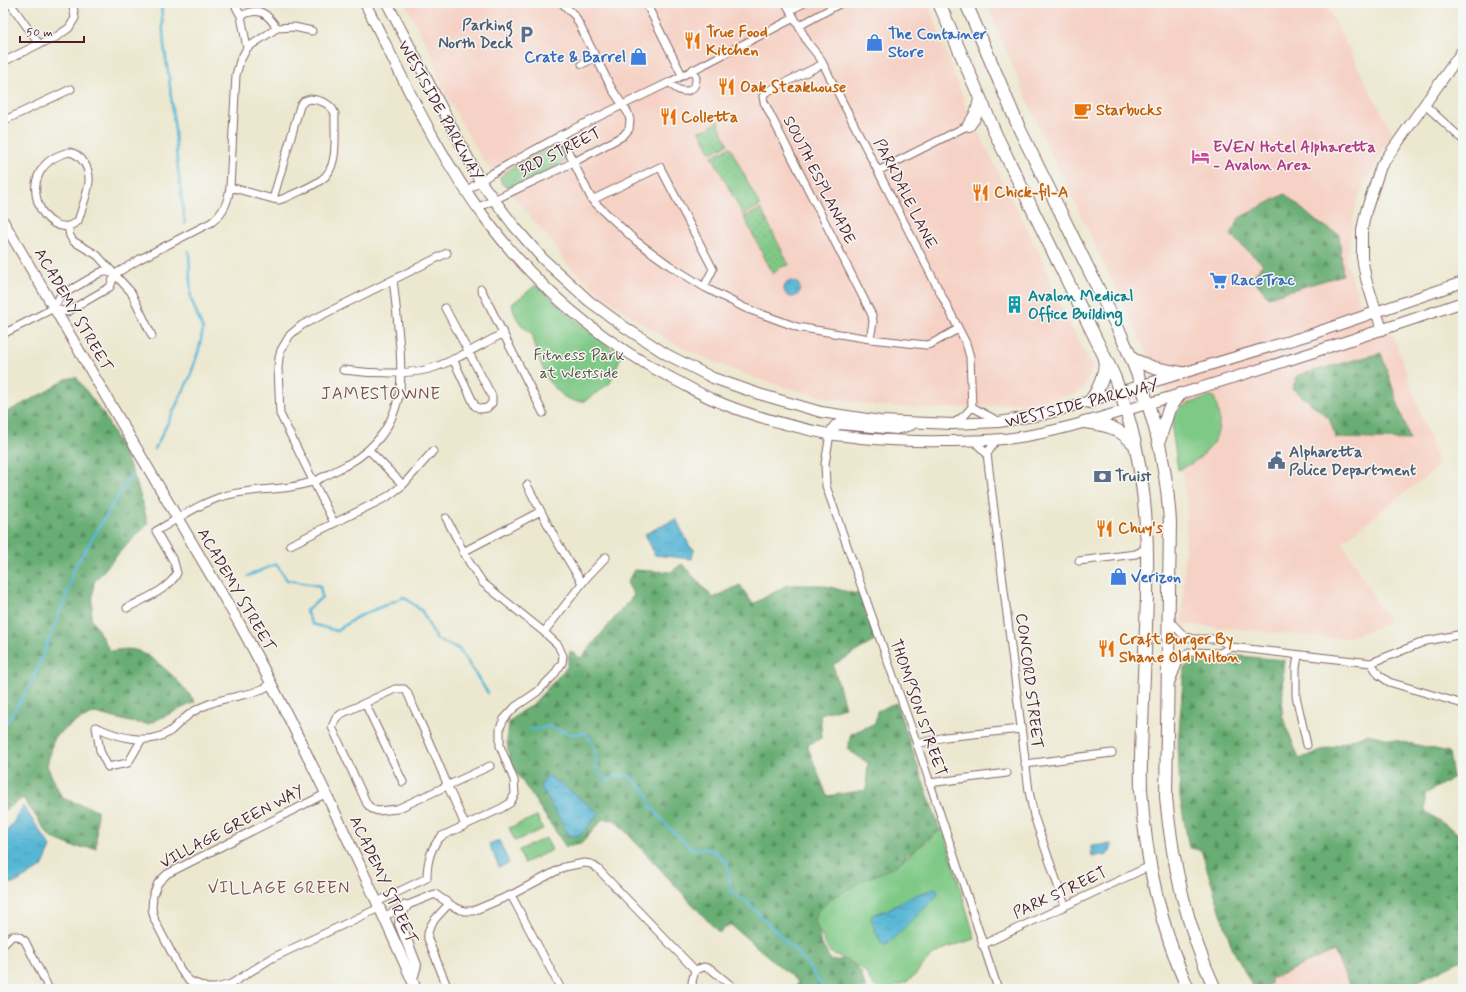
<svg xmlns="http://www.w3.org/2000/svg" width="1466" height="992" viewBox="0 0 1466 992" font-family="Mynerve,sans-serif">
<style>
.built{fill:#f6d1c5}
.grass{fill:url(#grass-dots);stroke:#647458}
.forest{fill:url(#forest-firs);stroke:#58664f}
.park{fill:#7fc986;stroke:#647458}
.water{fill:url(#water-ripples);stroke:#506a80}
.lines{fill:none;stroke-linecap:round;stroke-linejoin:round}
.stream{stroke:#56b6d5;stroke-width:2.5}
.street-casing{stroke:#836565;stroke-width:9}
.secondary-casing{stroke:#836565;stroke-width:12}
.highway-casing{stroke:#836565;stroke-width:14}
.street{stroke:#fff;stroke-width:7}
.secondary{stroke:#fff;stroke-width:10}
.highway{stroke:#fff;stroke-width:12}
.labels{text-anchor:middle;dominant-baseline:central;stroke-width:3;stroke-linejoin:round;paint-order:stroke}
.service-label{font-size:16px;font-weight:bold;fill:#4e5e75;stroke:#f6f6f2;text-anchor:start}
.food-label{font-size:16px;font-weight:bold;fill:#c56008;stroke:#f6f6f2;text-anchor:start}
.shop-label{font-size:16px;font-weight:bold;fill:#366cbe;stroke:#f6f6f2;text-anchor:start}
.street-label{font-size:16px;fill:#4a1f2b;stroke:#f6f6f2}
.hotel-label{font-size:16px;font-weight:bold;fill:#b23c85;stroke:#f6f6f2;text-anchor:start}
.culture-label{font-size:16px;font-weight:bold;fill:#0d838f;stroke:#f6f6f2;text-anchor:start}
.park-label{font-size:16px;fill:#5a5246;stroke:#f6f6f2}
.neighbourhood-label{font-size:17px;letter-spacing:1px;fill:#7d504a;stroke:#f6f6f2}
</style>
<defs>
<pattern id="grass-dots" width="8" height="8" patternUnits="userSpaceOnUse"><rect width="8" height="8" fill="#7fc986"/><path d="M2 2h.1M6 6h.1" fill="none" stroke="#6fac74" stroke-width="1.8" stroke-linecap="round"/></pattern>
<pattern id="forest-firs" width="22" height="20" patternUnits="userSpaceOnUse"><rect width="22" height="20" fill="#67ad73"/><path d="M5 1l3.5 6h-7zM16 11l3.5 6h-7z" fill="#578c5f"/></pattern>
<pattern id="water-ripples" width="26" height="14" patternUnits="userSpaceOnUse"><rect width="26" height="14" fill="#56b6d5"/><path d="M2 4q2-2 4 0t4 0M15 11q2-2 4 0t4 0" fill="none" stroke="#4993ad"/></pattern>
</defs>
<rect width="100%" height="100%" fill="#f6f6f2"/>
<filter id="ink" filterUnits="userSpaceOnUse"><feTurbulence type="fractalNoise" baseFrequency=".025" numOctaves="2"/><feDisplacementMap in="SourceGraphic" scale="8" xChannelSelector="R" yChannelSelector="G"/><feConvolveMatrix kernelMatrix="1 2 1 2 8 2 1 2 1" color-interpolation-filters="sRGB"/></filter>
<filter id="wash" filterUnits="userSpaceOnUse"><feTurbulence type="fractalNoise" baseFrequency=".012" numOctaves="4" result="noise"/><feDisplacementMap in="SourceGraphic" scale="16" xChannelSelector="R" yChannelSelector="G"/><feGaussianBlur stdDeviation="0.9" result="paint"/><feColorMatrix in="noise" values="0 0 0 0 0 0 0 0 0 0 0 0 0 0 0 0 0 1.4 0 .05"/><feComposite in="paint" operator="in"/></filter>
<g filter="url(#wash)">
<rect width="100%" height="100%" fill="#ece8d0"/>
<path class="built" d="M405,3h523l41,111 74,147 17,44 30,58 2,7 -9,19 -9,6 -21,4 -66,7 -56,3 -52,-3 -51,-8 -44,-11 -38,-12 -42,-17 -30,-15 -37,-23 -35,-25 -35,-31 -11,-17 -73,-87 -29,-50 -18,-37 -3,-16z
M986,3h339l67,130 -35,67 -11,61 14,42 18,-10 61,173 -97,76 47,81 -47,16 -160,-15 5,-120 -18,-105 -130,-271z
M1335,946l18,43h-114z"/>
<path class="grass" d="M718,121l1,4 9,19 -17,9 -10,-20 -3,-2 9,-2z
M557,146c4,2 8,10 8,15l-4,3c-10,5 -46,27 -56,22 -3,-1 -4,-5 -5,-8 5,-9 45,-29 57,-32z
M730,147l30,59 -17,9 -31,-59z
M761,209l28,56 -8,2 -8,7 -29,-57z"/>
<path class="forest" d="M1285,194l32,28 22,12 4,41 -75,22 -16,-20 11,-13 -21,-18 -11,-11 8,-17z
M1381,353l29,87 -74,-2 -7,-20 -37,-30 6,-13z
M76,377l28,38 23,44 10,25 11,40 -29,29 -25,29 -3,36 19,33c8,-1 18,-3 25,-1 19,5 49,35 60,52l-47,22 -18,-2 -35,-9 -22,10 -19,14 -7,29 15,32 35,12 -1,38 -22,-1 -24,-10 -27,-39 -20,13v-397l46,-24 17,-11z
M682,564l31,34 27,-13 13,19 34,-19h35l38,10 16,45 -43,25 12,42 -25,7 2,24 -15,7 20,51 39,-6 2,-27 -21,-14 4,-15 24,-11 2,-12 19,-8 44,127 -17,12v7l-15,4 -8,11 -83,51 3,26 11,20 16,-2 14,13 5,17h-71l3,-7 -68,-58 -11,9 -104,-113 -12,-1 -22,25 -15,3 -56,-84 -3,-21 2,-20 11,-10 12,-7 35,-38 3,-16 11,7 53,-63 -7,-12 7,-13 37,2z
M1228,655l56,5 -2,55 17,44 68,-25 82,18 4,26 -28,16v17l38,26v122l-60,30h-52l-17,-38 -63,28v5l-11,5h-6l-22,-41 -31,-98 -12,-2 -9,-51 -2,-53 6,-76 7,-6z"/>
<path class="park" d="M536,285l41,36 44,35 -11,27 -25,18h-11l-10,-4 -15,-15 -12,-27 -5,-21c-11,-7 -18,-17 -20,-30z
M1214,396c2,9 6,18 5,28 -1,22 -22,39 -41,46l-6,-41 2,-15 6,-6 7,-4z
M537,816l6,13 -28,12 -6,-13z
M943,828l32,111c-13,4 -26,7 -38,14 -9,5 -15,14 -22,22 -7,8 -22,14 -33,14l-10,-5 -7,-13 -13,-8 -23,-11 -15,-32 4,-9 14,-13 31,-17 31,-14z
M546,838l6,12 -28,13 -5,-13z"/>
<path class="water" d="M784 289a8 8 0 1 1 16 0a8 8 0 1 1-16 0Z
M676,519l14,28 4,2 -2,10 -37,-4 -10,-21z
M548,776l17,11 34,26 -18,22 -11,1 -30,-50z
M23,806l28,41 -9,20 -27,16 -12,1v-45z
M499,840l10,23 -10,4 -10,-23z
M1111,844v6l-5,6 -4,-1 -10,2 -1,-11z
M936,888l2,6c-15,18 -34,33 -50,50l-4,1 -3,-2 -10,-23 1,-5 13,-4 23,-13z"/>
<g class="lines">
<path class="stream" d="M161,3l3,43 5,32 6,53 2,30 8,63
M155,449l35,-72 9,-28 4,-19 -12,-31 -2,-48
M248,576l28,-12 11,16 33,6 2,11 -16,14 6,13 25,7 18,-13 49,-21 18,14 14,28 23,10 29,44
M3,728l20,-31 10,-18 37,-92 3,-17 58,-95
M531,730l18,-4 19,8 18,-1 9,16 2,23 11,9 10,-6 12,1 17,17 3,12 16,20 26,24h19l16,13 4,30 15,9 59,60 19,28"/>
</g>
</g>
<g filter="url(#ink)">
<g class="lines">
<defs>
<path id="street" d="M10,3l29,41
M234,3l7,13 6,32
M646,3l36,72
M786,3l22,40 12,15 146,285 4,14 2,50 -7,8 -11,8
M790,10l14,-7
M241,16c18,-10 26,-3 36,12
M799,26l42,-23
M3,62l36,-18 14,-5 16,-11 6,-10 -2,-12 -2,-3
M582,64l14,-7
M823,64l-57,28 -3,4 1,6 108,213 1,7 -3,17
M670,82c12,18 34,7 23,-13
M310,99c11,1 21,4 25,15 -1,20 5,54 -14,66 -11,8 -24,12 -36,18l-6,2 -6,-1 27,-93 4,-5z
M1424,104l39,36
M3,121l68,-32
M560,135l32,65 44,41 33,24 35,22 41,21 52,19 73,12 56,6 5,-1 27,-15
M69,152c12,2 21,16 20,29 0,9 -8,30 -11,40 -32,26 -72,-53 -9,-69z
M878,171l91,-46
M230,187l43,12
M466,191l25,-17 76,-42 103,-50 124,-64
M592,200l68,-33 53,102 -9,18
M477,208l97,-46 49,-26 6,-7 1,-9 -2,-7 -16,-24 -37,-73 -13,-13
M68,226l2,10 3,5 24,14 34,37 21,44
M481,289l62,124
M54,308l13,4 43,-25 5,-13 25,-15 72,-37c12,-10 16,-20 18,-35l6,-112 4,-14 7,-13 30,-20 17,-1 18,4
M54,308l6,-12 43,-25 12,3
M445,308l47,88v7l-5,5 -6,1 -6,-3 -22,-47
M3,334l51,-26
M343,370c23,3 64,5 86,-1 25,-7 51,-24 75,-36
M972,407l26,14
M830,434l-5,30 1,22 91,258 81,245
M996,440l-9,14 42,337 5,25 31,90
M974,441l13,13
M369,450l34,35
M527,485l29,55 26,43
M334,523l-54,-109 -2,-46 1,-10 2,-8 9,-15 12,-10 145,-72
M290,545l97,-48 16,-12 30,-34
M463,552l78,-41
M1079,561l57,-7 7,-4 4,-5
M127,608c16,-9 42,-18 50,-35l-3,-11 -18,-31c22,-12 44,-28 68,-35 29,-9 61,-4 90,-15 6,-2 13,-6 19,-9 35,-16 58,-39 66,-77 3,-15 2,-31 1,-46 -2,-23 -4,-46 -7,-69
M1169,620l15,16 10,3h25l12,8 140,16 55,-22 37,-7
M544,632l43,-55 19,-20
M1298,656l-2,12v28l11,49
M1371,663l8,12 10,7 74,22
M1170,684l10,-25 9,-7 31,1 11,-6
M365,703l38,79
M142,739l-14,24 -20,4 -8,-16 -4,-24c21,10 52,19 73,5 6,-4 10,-10 16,-14 6,-6 16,-11 24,-14 22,-9 42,-7 63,-20
M917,744l28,-7 76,-8
M1025,764l87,-11
M929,783l78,-10
M327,793l-160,81 -9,9 -5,12 -1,14 3,12 24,46 5,8 6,6 17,7h9l15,-4 41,-26 107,-50
M465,825l-16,-36c-13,-33 -28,-65 -42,-97l-3,-3h-9l-54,25 -5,4 -4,9 35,77 5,5 6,2 19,-2 93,-43
M511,895l50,94
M377,902l50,-24c0,-15 4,-32 15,-42l60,-28 8,-5 5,-9 -1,-14 -14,-34v-18l4,-9 11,-12 22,-15 16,-16 9,-13 1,-7 -5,-11 -14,-13 -61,-49 -14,-21 -23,-44
M383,917l20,-10 32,-13 19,13 10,4h9l38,-16 53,-28 20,-4 7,1 7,5 97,101 -3,12 1,7
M3,945l9,-9h6l7,5 24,48
M982,945l168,-79
M695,970l9,-3 7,2 24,20
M448,989l-20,-50c-2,-14 12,-25 21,-35"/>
<path id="secondary" d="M365,3c38,75 72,152 123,219 50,67 111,118 185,157 14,7 27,15 41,21 36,16 76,26 114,34 11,2 22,2 33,4 28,2 52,4 80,3 24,0 48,0 72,-3 52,-7 104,-26 154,-40 99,-30 198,-62 296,-96
M387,3l93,178 34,45 29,33 46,42 37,27 40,26 47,24 46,16 62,18 59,9 72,3 47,-2 47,-8 263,-79 154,-53
M3,221l236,402c65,119 122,242 177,366
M1382,330l-16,-51 -4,-22v-27l4,-19 15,-45 82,-116
M830,434l5,-8 4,-2 57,5 15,-4
M406,906l-3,4 -3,14 16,41 -4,14"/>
<path id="highway" d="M939,3l57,132 118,241c44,108 33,212 29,325 -1,29 -3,59 -2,88 4,68 19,137 47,200
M966,3l54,127 101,205c28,61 45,119 49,187l-4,275c6,67 21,131 49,192
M969,125c7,-8 9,-16 11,-26
M1132,359l22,9 27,5
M1090,402c9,-13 16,-28 15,-44
M1084,422c24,3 34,5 51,23
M1159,441l10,-32 11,-15"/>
</defs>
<use href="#street" class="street-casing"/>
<use href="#secondary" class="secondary-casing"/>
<use href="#highway" class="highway-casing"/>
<use href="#street" class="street"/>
<use href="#secondary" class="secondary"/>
<use href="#highway" class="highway"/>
</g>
</g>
<defs>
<symbol id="parking-bare" viewBox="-9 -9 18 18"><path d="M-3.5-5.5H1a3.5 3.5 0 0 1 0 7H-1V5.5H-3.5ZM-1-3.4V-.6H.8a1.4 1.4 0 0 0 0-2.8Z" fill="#5c6f8a" stroke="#f6f6f2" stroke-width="2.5" paint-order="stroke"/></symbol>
<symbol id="restaurant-bare" viewBox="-9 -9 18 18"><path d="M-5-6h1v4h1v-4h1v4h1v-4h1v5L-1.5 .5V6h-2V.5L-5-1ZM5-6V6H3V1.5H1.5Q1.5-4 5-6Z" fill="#e8710a" stroke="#f6f6f2" stroke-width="2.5" paint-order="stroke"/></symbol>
<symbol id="shop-bare" viewBox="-9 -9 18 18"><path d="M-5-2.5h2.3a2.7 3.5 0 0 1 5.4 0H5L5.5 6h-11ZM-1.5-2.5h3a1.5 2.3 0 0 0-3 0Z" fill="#3f7fe0" stroke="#f6f6f2" stroke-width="2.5" paint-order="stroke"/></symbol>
<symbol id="cafe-bare" viewBox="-9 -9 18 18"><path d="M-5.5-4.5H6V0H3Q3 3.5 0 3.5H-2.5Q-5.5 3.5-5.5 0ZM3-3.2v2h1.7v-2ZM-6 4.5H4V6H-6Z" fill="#e8710a" stroke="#f6f6f2" stroke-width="2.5" paint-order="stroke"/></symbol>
<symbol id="hotel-bare" viewBox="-9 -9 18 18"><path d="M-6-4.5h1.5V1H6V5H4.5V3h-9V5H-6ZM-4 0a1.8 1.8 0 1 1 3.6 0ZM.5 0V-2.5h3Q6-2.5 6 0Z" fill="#d1479c" stroke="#f6f6f2" stroke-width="2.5" paint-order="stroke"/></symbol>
<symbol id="supermarket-bare" viewBox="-9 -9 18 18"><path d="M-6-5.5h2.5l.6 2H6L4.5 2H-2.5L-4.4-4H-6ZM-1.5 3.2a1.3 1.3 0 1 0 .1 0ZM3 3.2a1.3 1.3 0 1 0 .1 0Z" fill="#3f7fe0" stroke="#f6f6f2" stroke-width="2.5" paint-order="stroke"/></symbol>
<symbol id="building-bare" viewBox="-9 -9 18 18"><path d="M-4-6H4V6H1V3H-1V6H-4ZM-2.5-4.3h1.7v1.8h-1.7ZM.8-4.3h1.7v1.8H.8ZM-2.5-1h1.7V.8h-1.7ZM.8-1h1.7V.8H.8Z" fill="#0f9aa8" stroke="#f6f6f2" stroke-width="2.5" paint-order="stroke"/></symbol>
<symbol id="civic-bare" viewBox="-9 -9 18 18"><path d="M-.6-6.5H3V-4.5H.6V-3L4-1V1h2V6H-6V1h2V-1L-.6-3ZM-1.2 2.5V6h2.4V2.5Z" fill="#5c6f8a" stroke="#f6f6f2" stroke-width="2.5" paint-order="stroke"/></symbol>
<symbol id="bank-bare" viewBox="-9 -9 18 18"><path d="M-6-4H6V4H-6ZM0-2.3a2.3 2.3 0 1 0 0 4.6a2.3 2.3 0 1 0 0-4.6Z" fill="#5c6f8a" stroke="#f6f6f2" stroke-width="2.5" paint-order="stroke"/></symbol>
</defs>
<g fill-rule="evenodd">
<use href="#parking-bare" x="514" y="22" width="25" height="25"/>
<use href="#restaurant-bare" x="680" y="28" width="25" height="25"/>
<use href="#shop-bare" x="862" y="30" width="25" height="25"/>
<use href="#shop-bare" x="626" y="44" width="25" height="25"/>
<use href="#restaurant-bare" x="714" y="74" width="25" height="25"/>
<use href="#cafe-bare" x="1070" y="98" width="25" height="25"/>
<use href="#restaurant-bare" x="656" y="104" width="25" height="25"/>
<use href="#hotel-bare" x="1188" y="144" width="25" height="25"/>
<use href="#restaurant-bare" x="968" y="180" width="25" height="25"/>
<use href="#supermarket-bare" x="1206" y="268" width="25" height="25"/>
<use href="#building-bare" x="1002" y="292" width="25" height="25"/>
<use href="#civic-bare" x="1264" y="448" width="25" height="25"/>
<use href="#bank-bare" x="1090" y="464" width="25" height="25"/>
<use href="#restaurant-bare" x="1092" y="516" width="25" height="25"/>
<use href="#shop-bare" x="1106" y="564" width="25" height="25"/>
<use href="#restaurant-bare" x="1094" y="636" width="25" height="25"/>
</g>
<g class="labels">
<g class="service-label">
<text x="513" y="25" text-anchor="end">Parking<tspan x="513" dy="18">North Deck</tspan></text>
<text x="1289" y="452">Alpharetta<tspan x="1289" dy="18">Police Department</tspan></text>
<text x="1115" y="476">Truist</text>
</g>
<g class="food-label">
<text x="706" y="32">True Food<tspan x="706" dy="18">Kitchen</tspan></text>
<text x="740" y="87">Oak Steakhouse</text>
<text x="1096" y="110">Starbucks</text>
<text x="681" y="117">Colletta</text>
<text x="994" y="192">Chick-fil-A</text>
<text x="1118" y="528">Chuy's</text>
<text x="1119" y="639">Craft Burger By<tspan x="1119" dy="18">Shane Old Milton</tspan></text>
</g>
<g class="shop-label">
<text x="888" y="34">The Container<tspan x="888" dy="18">Store</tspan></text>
<text x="626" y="57" text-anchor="end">Crate &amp; Barrel</text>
<text x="1231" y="280">RaceTrac</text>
<text x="1131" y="577">Verizon</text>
</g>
<g class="street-label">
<text transform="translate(440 111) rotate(61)">WESTSIDE PARKWAY</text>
<text transform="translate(560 152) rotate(-27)">3RD STREET</text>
<text transform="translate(819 180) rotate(63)">SOUTH ESPLANADE</text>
<text transform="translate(905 194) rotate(63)">PARKDALE LANE</text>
<text transform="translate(73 310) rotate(60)">ACADEMY STREET</text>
<text transform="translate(1082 404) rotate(-14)">WESTSIDE PARKWAY</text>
<text transform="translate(236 590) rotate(60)">ACADEMY STREET</text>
<text transform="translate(1029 681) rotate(83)">CONCORD STREET</text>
<text transform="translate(918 708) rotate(71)">THOMPSON STREET</text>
<text transform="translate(232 827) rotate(-28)">VILLAGE GREEN WAY</text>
<text transform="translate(383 880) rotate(65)">ACADEMY STREET</text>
<text transform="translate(1060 893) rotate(-25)">PARK STREET</text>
</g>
<g class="hotel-label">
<text x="1213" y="147">EVEN Hotel Alpharetta<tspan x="1213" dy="18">- Avalon Area</tspan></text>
</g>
<g class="culture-label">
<text x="1028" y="296">Avalon Medical<tspan x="1028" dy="18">Office Building</tspan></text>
</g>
<g class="park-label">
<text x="579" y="355">Fitness Park<tspan x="579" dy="18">at Westside</tspan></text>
</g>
<g class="neighbourhood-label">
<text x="381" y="394">JAMESTOWNE</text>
<text x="279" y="888">VILLAGE GREEN</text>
</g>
</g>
<rect width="1466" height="992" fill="none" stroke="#f6f6f2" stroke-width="16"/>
<path d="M20 36v6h64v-6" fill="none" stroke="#4a1f2b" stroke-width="2"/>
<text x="26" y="36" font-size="12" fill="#4a1f2b" stroke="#f6f6f2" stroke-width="3" paint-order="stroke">50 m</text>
</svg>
